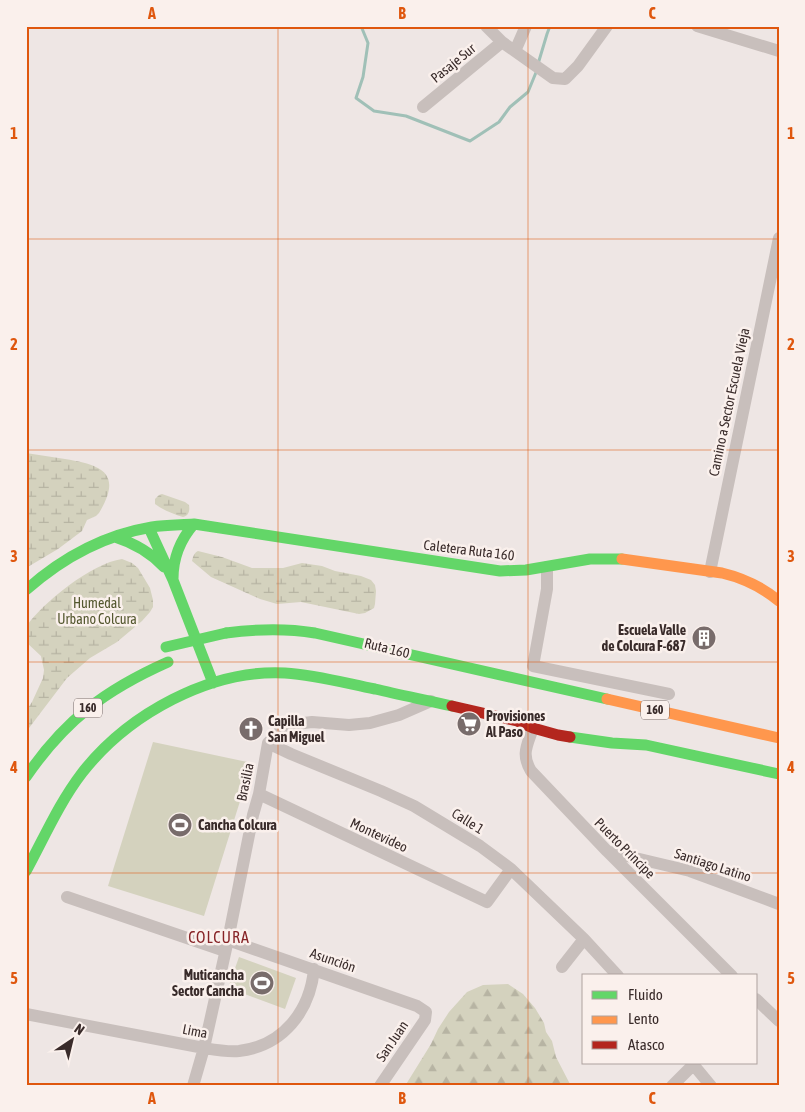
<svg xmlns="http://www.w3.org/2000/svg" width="805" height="1112" viewBox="0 0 805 1112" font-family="'Asap Condensed',sans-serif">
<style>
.forest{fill:url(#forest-firs)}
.wetland{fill:url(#wetland-marsh)}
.green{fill:#d4d2be}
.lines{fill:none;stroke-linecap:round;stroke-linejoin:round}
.stream{stroke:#a0c0b7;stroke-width:3}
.street{stroke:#c8bfbc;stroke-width:12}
.fast{stroke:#63d668;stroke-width:11}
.slow{stroke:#ff974d;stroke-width:11}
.jam{stroke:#b3261e;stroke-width:11}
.fast-bridge{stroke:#63d668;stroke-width:11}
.grid{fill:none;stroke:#df570e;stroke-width:1;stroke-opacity:0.55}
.labels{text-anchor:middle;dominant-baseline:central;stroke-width:5;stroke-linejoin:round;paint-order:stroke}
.shield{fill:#faf0ec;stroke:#736664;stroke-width:1}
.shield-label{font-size:12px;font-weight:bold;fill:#392b2a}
.street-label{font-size:14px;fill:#392b2a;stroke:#faf0ec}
.park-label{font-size:14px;fill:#53572e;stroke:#faf0ec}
.poi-label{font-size:14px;font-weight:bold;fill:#392b2a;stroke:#faf0ec;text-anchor:start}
.quarter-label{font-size:16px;letter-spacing:1px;fill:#872427;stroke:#faf0ec}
.neatline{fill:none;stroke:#df570e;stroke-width:2}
.grid-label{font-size:16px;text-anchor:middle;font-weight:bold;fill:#df570e}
</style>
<defs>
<pattern id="forest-firs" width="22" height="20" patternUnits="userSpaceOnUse" patternTransform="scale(1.25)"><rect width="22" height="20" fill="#d4d2be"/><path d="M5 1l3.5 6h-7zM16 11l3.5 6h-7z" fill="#b7b4a3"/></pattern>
<pattern id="wetland-marsh" width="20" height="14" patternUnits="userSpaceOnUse" patternTransform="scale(1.25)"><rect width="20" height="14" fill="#d4d2be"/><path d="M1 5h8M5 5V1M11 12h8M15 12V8" fill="none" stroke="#b7b4a3"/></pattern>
</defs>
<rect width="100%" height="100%" fill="#eee6e4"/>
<path class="forest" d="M508,984l15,10 12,14 9,15 2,9 6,9 4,16 15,29h-166l26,-42 7,-15 11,-17 18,-20 16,-7z"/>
<path class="wetland" d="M26,453c13,2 26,4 39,6 37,6 58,14 34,54l-3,3 -9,4 -5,11 -24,18 -32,19z
M162,494l23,8 4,3c1,5 0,11 -6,12 -10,-3 -20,-7 -28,-13v-5l4,-4z
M198,551l24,6 30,11h31l19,-5 20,3 13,5 26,5 10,4 4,5 1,6 -1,13 -1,4 -9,5 -6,1 -58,-12 -24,2 -17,-5 -49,-22 -19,-16c1,-4 2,-8 6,-10z
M122,559l10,4 6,5 12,20 3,12v7l-3,5 -8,9 -25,21 -27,16 -23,20 -41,54v-21l6,-9 11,-24 1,-8 -3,-14 -15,-14v-15c16,-24 66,-64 96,-68z"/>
<path class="green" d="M153,742l99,21 -48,153 -96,-30z
M239,957l57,21 -11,31 -57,-21z"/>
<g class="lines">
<path class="stream" d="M361,26l7,17 -5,34 -7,21 18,13 32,5 64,25 29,-19 11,-15 18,-15 9,-22
M538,64l9,-30 3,-8"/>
<path class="street" d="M486,26l16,16 51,36 12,1 13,-13 29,-40
M697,26l82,25
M515,51l11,-25
M423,107l79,-65
M547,567v22l-14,77 136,28
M710,572l69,-334
M533,728c-6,18 -12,26 -2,43l76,80 125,125
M268,743l23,11 90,37 33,15 66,40 31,23 73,70 34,37
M259,794l228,108 24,-33
M610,852l80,19 89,33
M67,897l158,54
M228,940l189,66 9,6 -1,8 -45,66
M562,967l22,-28
M756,999l23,22
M26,1014l178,34c12,2 23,4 35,3 44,-5 71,-40 75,-82
M692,1063l19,23
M193,1086l11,-38 24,-108 25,-125 6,-21 9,-51 11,-11 5,-4 12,-4 16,-2 37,3 21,-2 29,-8 32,-14
M672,1086l21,-21"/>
<path class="fast" d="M149,528l24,52 40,103
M115,537c19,6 35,15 49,30
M173,579c0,-22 7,-39 21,-55
M26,590c36,-32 78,-55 126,-63 14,-2 28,-2 42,-3l306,47 26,-1 64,-11h32
M226,633c30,-4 59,-5 89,0l292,66
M570,737l42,6 34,2 133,29
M26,777c39,-57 79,-87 142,-115
M26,871c18,-33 33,-68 56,-98 46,-59 128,-104 203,-100 31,2 60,10 90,16 25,6 51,11 77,17"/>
<path class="slow" d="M622,559l100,14c21,5 40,14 57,28
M607,699l172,39"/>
<path class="jam" d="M452,706l65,15 16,7 25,7 12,2"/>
<path class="fast-bridge" d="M166,647l60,-14"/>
</g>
<path class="grid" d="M278,26v1060M528,26v1060M26,239h753M26,450h753M26,662h753M26,873h753"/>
<defs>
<symbol id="building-disc" viewBox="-11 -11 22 22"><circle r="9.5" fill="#786c6b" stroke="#faf0ec"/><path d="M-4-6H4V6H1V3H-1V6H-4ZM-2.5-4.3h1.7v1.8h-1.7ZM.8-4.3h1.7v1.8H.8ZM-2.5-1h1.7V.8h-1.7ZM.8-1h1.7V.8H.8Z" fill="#fff"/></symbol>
<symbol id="supermarket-disc" viewBox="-11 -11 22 22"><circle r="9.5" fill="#786c6b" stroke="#faf0ec"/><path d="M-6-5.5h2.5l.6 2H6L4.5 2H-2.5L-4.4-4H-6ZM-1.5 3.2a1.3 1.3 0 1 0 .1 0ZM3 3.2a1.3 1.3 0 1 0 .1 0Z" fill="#fff"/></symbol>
<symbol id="church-disc" viewBox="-11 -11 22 22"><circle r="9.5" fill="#786c6b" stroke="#faf0ec"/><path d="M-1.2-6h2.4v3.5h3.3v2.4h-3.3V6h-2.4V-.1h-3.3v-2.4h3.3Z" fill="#fff"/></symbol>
<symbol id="stadium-disc" viewBox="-11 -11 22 22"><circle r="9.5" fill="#786c6b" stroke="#faf0ec"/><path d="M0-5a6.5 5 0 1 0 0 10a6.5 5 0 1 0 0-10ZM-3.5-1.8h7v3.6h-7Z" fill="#fff"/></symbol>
</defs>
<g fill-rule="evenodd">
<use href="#building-disc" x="690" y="624" width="28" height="28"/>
<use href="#supermarket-disc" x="455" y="710" width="28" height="28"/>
<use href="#church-disc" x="237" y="715" width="28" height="28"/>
<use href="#stadium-disc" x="166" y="811" width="28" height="28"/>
<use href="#stadium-disc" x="248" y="969" width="28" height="28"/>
</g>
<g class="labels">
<g class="shield">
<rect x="74" y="698.5" width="28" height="19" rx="4"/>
<rect x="641" y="700.5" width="28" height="19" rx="4"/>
</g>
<g class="shield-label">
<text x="88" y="708">160</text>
<text x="655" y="710">160</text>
</g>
<g class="street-label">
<text transform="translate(453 63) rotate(-39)">Pasaje Sur</text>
<text transform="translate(729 402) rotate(-78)">Camino a Sector Escuela Vieja</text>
<text transform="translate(469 550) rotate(7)">Caletera Ruta 160</text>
<text transform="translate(387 648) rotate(14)">Ruta 160</text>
<text transform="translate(245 782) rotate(-78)">Brasilia</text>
<text transform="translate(468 821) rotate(32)">Calle 1</text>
<text transform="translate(379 835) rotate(25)">Montevideo</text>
<text transform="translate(625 848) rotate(45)">Puerto Príncipe</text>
<text transform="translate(713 865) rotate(18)">Santiago Latino</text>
<text transform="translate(333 960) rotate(19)">Asunción</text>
<text transform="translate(195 1031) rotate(11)">Lima</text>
<text transform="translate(392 1041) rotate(-56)">San Juan</text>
</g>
<g class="park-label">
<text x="97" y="603">Humedal<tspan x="97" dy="16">Urbano Colcura</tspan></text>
</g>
<g class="poi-label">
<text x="686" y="630" text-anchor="end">Escuela Valle<tspan x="686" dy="16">de Colcura F-687</tspan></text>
<text x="486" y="716">Provisiones<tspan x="486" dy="16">Al Paso</tspan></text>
<text x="268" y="721">Capilla<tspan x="268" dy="16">San Miguel</tspan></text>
<text x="198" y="825">Cancha Colcura</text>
<text x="244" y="975" text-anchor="end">Muticancha<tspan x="244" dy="16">Sector Cancha</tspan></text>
</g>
<g class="quarter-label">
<text x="219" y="937">COLCURA</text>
</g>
</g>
<rect width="805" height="1112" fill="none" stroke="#faf0ec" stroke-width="55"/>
<rect x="582" y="974" width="175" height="90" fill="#faf0ec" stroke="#ada19e"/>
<rect x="592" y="991" width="25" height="8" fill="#63d668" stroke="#ada19e"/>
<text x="628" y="1000" font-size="15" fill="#392b2a">Fluido</text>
<rect x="592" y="1016" width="25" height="8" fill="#ff974d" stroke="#ada19e"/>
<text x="628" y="1024" font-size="15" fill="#392b2a">Lento</text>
<rect x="592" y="1041" width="25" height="8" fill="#b3261e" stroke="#ada19e"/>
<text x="628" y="1050" font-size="15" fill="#392b2a">Atasco</text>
<g transform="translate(72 1040) rotate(35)" stroke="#faf0ec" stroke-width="4" paint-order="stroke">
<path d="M0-4L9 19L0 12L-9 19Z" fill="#392b2a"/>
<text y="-8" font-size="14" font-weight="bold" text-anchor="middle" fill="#392b2a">N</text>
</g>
<rect x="28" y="28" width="750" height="1056" class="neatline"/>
<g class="grid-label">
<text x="152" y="19">A</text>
<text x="402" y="19">B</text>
<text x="652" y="19">C</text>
<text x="14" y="139">1</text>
<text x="791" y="139">1</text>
<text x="14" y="350">2</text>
<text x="791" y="350">2</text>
<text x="14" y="562">3</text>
<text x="791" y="562">3</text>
<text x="14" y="773">4</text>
<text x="791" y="773">4</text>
<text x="14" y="984">5</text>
<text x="791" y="984">5</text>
<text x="152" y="1104">A</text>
<text x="402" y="1104">B</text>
<text x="652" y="1104">C</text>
</g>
</svg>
